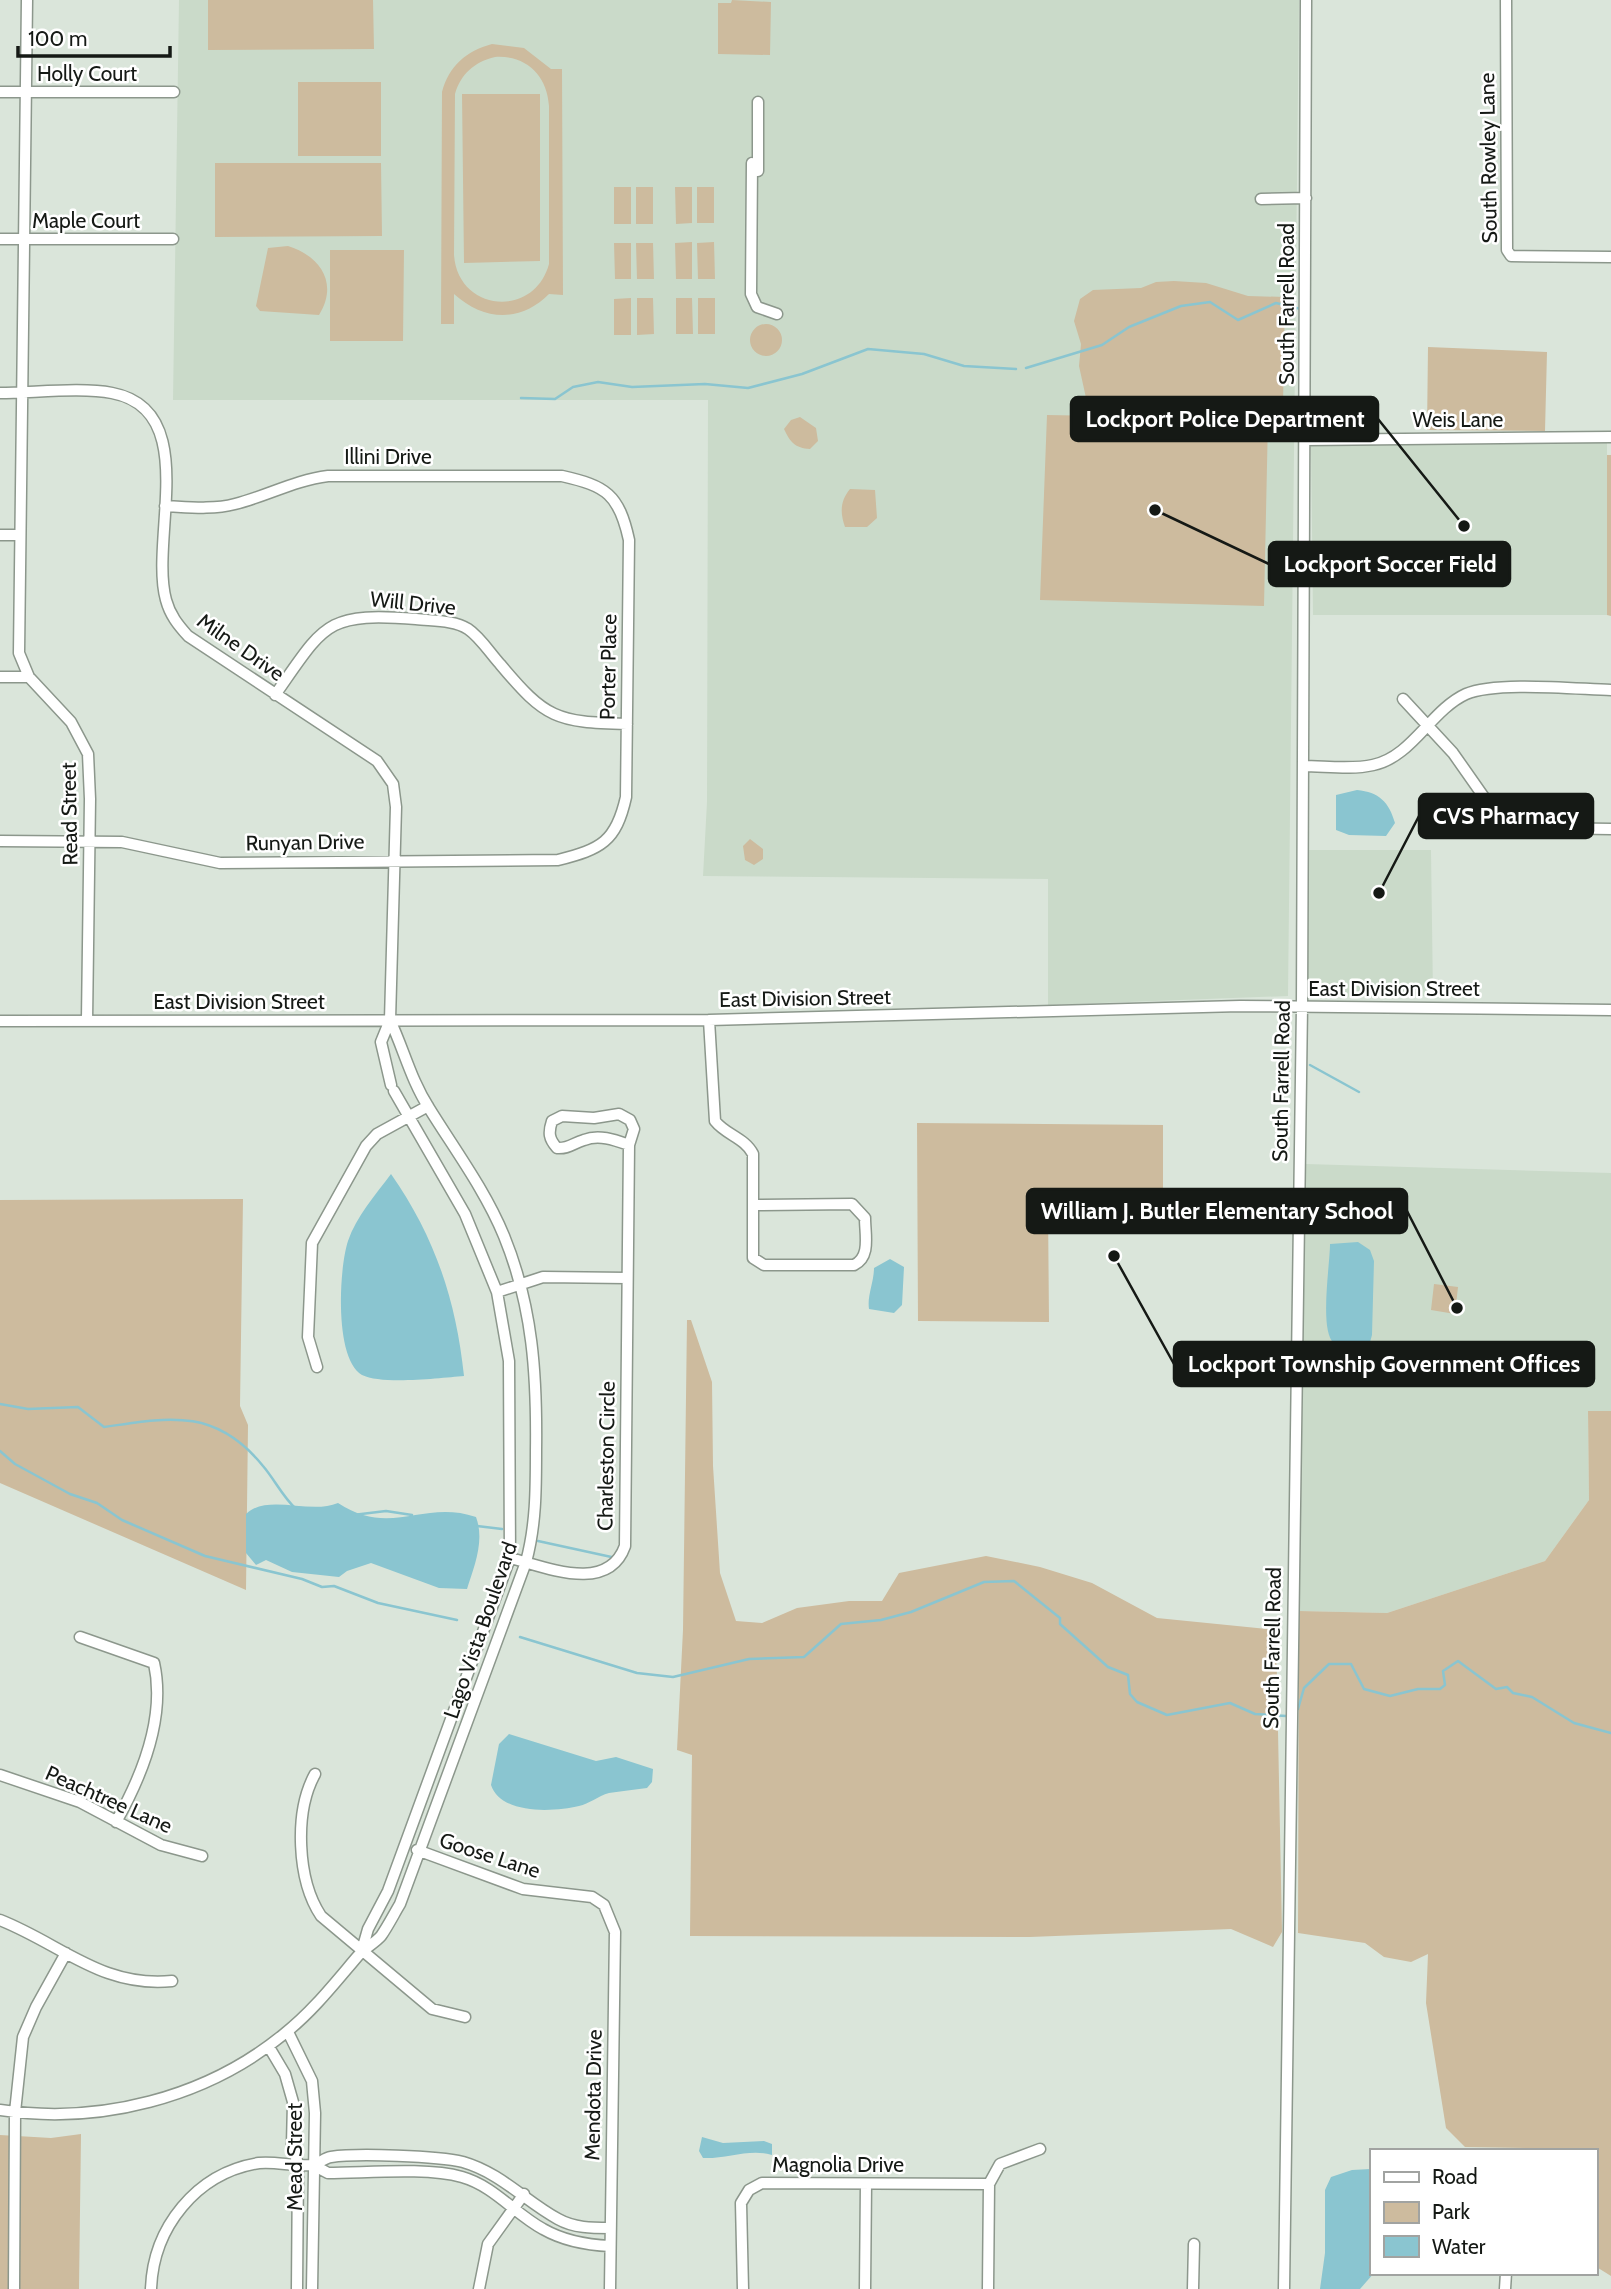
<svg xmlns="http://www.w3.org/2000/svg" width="1611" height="2289" viewBox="0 0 1611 2289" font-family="Cabin,sans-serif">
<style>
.built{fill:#cadac9}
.green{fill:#cdbb9e;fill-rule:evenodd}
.water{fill:#8ac5d0}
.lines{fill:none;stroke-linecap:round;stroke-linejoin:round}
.stream{stroke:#8ac5d0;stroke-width:2.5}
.minor-casing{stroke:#8c978c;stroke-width:13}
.minor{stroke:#fff;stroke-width:10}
.labels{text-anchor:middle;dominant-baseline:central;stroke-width:5;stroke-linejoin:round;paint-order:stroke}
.street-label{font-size:21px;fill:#151915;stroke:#fff}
.leader{fill:none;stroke:#151915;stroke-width:2.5}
.callout-dot{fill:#151915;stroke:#fff;stroke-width:2.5}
.callout{fill:#151915;stroke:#151915;stroke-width:2.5}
.callout-label{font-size:23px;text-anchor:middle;font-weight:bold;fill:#fff}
</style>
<rect width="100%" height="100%" fill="#dae5da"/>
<path class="built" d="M179,0h1120l-11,996 -240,9v-126l-345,-3 4,-74 1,-402h-535z
M1311,443h296v172h-294z
M1309,850h122l2,146 -127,1z
M1306,1164l305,9v238h-23l1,89 -44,61 -158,52 -88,-2z"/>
<path class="green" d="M208,0h165l1,49 -166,1z
M732,0l39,2 -1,53 -52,-1v-51h13z
M492,44l32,4 27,21h11l1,226 -14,-1c-29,29 -65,27 -95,0v30h-13l1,-232c7,-26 24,-41 50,-48zM495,57c31,-2 52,18 54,49v158c-15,55 -91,48 -95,-9l1,-161c6,-20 19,-32 40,-37z
M298,82h83v74h-83z
M462,94h78v167l-76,2z
M215,163h166l1,73 -167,1z
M614,187h17v37h-17z
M636,187h17v37h-17z
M675,187h17v36l-16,1z
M697,187h17v36h-17z
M692,242v37h-16l-1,-36z
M714,242l1,37h-17l-1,-36z
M614,243h17v36h-16z
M636,243h17l1,36h-17z
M288,246c32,10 51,37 31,69l-59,-4 -4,-5 12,-58z
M330,250h74l-1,91h-73z
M1174,281l32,2 42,13 37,1 -2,107 -11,8 -72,2h-54l-25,-6 -33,-1 -9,-41 2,-22 -7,-23 6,-22 13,-9 48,-2 15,-6z
M631,298v37h-17v-36z
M637,298h16l1,36 -17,1z
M676,298h16l1,36h-17z
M698,298h17v36h-17z
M750 340a16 16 0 1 1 32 0a16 16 0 1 1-32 0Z
M1428,347l119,5 -2,79 -118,-1z
M1047,415l221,4 -4,187 -224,-6z
M800,417l16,11 2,13 -8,8c-15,-1 -20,-7 -26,-20l7,-9z
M1607,455h4v161l-4,-1z
M850,489l25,1 2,28 -10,9h-22c-5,-14 -5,-26 5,-38z
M750,839l13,10v10l-9,6 -9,-5 -2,-14z
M917,1123l246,2v77l-115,3 1,117 -131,-1z
M243,1199l-3,207 8,19 -2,165 -246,-107v-283z
M1434,1284l24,3 -3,27 -24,-4z
M687,1320h4l21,62 1,84 7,107 16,48 26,2 35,-15 52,-7h33l17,-28 87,-17 54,11 52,16 65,35 119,12 6,302 -9,15 -42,-18 -201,8 -340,-1 2,-181 -15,-5 6,-120z
M1588,1411h23v865l-16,-10 -2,-117 -128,-2 -19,-19 -20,-125 2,-49 -17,8 -27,-5 -19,-14 -67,-10 1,-322 88,2 158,-52 44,-61z
M81,2134l-2,155h-79v-154l51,3z"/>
<path class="water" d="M1357,790c22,2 32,12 38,33l-9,13 -37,-1 -13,-5v-35z
M391,1174c44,63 65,126 73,202 -24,2 -82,9 -102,-1 -28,-16 -23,-107 -14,-134 8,-24 28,-47 43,-67z
M1358,1242l12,8 4,11 -2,74 -2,7 -5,2 -31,-1c-15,-12 -4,-78 -4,-99z
M890,1259l14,8 -2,38 -8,8 -25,-4c-2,-13 5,-27 5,-41z
M338,1503c53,35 85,-4 138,14 9,24 -2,50 -9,72l-28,-1 -68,-25 -24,8 -8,6 -47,-5 -26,-12 -10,5 -10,-12v-39c22,-21 64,1 92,-11z
M509,1734l87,27 20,-4 37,12 -1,13 -5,6c-13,2 -26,3 -38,5 -11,3 -20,11 -30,13 -25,6 -78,9 -88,-21l8,-41z
M702,2137l21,6 41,-2 8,3v11c-22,-7 -45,4 -69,3l-4,-7z
M1371,2169v104h3l-14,16h-40l5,-36v-63l6,-13 21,-7z"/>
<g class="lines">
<path class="stream" d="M1026,368l76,-23 27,-18 52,-21 29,-4 28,18 38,-17 25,6
M521,398l34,1 18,-12 25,-5 34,5 73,-3 43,4 54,-14 66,-25 56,5 40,12 52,3
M1310,1065l49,27
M0,1404l28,5 50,-2 26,20c66,-10 112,-19 159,39 12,14 19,30 33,43
M0,1451l15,13 55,30 27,9 25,17 83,36 97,23 20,8 12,-1 44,17 79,17
M353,1515l33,-4 26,4
M477,1526l25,3
M538,1541l78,17
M520,1637l117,36 36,4 76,-18 55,-2 37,-33 40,-4 30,-8 73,-30 30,-1 46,37v6l48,43 20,8 2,19 7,8 30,13 63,-12 25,11 31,2
M1298,1709l6,-21 25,-24h22l13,25 26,7 28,-7h22l5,-4 -2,-14 15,-10 38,28 11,-2 6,6 19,4 42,26 37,10"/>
<defs>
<path id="minor" d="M27,0l-8,653 10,24 42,45 17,32 2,45 -3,221
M1506,0l1,250 4,6 100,1
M0,92h174
M758,102v69
M752,163l-1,131 6,13 20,7
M1261,199l45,-1
M0,239h173
M0,393c32,0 82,-6 112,0 90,17 37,146 54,207 4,15 12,25 22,36l189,125 16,23 3,23 -6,213 -9,22 10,43
M1305,440l306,-3
M0,535h19
M0,677h29
M275,695c50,-71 50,-83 141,-76 16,2 38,1 52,10 12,8 22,24 32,35 46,55 56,58 127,60
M1403,699l50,54 33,47 16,13 43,15 66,1
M1303,766c22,0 48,4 70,-1 39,-8 58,-55 93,-71 30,-13 110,-5 145,-4
M0,841l122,1 98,21 338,-3c43,-11 58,-18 68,-63l3,-257c-10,-46 -23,-54 -67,-64h-234c-33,4 -61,20 -93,28 -23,6 -47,3 -70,2
M709,1020l6,101c11,14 30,17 38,33v104l11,7h90c17,-8 11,-30 11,-47l-13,-14 -99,1
M0,1021l709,-1 531,-14 371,4
M497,1292l46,-15 84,1
M317,1367l-9,-30 4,-94 54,-97 11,-12 51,-28
M510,1558c36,9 98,36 115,-12l4,-401 5,-16 -4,-9 -11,-6 -25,4 -32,-2 -10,5c-4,12 -3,18 5,27 12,1 16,-5 27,-8 15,-6 31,0 45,5
M80,1637l74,26c12,54 -12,113 -38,159
M315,1774c-21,38 -18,106 6,142l111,93 33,8
M0,1775l80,27 81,43 41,11
M417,1850l106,39 69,8 12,8 11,27 -5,357
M0,1920c61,24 102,68 172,61
M362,1950l6,-21 20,-38 122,-333 -1,-197 -12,-69 -32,-78 -71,-123
M288,2032l24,49 3,32 -3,176
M269,2047l16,27 8,28 -1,42 6,20 -1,125
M0,2110c99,15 206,-12 284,-76 28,-22 50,-50 73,-77 7,-9 17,-13 24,-21 7,-10 13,-22 19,-32l126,-342c10,-37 10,-73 10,-111 1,-75 -3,-144 -32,-215 -19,-46 -49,-86 -75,-128 -18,-28 -25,-58 -39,-88
M313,2165l15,8c38,0 98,-6 134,4 32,9 53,37 81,52 21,12 43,16 67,17
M14,2289l1,-177 8,-75 13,-30 30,-54
M151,2289c2,-61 45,-116 108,-126 17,-2 35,4 53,2 7,-1 12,-7 19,-8 26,-4 107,-1 132,5 38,11 62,39 95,57 16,9 34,9 52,9
M479,2289l9,-45 36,-50
M743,2289l-2,-86 8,-13 13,-7 227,1
M865,2289l1,-105
M988,2289l1,-105 11,-20 40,-15
M1193,2289l1,-45
M1284,2289l18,-1283 4,-1006
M1505,2289l1,-16"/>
</defs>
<use href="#minor" class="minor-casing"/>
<use href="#minor" class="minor"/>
</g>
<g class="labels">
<g class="street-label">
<text x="87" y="73">Holly Court</text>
<text transform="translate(1488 158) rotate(-91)">South Rowley Lane</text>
<text x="86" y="220">Maple Court</text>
<text transform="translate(1286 304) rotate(-90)">South Farrell Road</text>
<text x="1458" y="419">Weis Lane</text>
<text x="388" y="456">Illini Drive</text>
<text transform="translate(413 603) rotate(6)">Will Drive</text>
<text transform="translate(241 647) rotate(35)">Milne Drive</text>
<text transform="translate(608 667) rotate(-89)">Porter Place</text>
<text transform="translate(69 814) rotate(-91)">Read Street</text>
<text transform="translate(305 842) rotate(-1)">Runyan Drive</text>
<text x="1394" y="988">East Division Street</text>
<text transform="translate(805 998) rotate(-1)">East Division Street</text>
<text x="239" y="1001">East Division Street</text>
<text transform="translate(1281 1081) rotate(-89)">South Farrell Road</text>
<text transform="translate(606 1456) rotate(-89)">Charleston Circle</text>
<text transform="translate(480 1630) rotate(-71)">Lago Vista Boulevard</text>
<text transform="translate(1272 1648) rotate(-89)">South Farrell Road</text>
<text transform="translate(109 1799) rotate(24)">Peachtree Lane</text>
<text transform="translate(490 1855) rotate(18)">Goose Lane</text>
<text transform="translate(593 2095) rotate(-89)">Mendota Drive</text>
<text transform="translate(294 2157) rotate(-90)">Mead Street</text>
<text x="838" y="2164">Magnolia Drive</text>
</g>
</g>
<path class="leader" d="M1464 526L1378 419M1155 510L1269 564M1379 893L1419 816M1457 1308L1407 1211M1114 1256L1174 1364"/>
<g class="callout-dot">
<circle cx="1464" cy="526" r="7"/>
<circle cx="1155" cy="510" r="7"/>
<circle cx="1379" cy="893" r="7"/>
<circle cx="1457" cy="1308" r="7"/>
<circle cx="1114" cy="1256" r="7"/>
</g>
<g class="callout">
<rect x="1071" y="397" width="307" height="44" rx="7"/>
<rect x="1269" y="542" width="241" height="44" rx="7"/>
<rect x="1419" y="794" width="174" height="44" rx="7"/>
<rect x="1027" y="1189" width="380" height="44" rx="7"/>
<rect x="1174" y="1342" width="420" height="44" rx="7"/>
</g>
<g class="callout-label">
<text x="1225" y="427">Lockport Police Department</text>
<text x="1390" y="572">Lockport Soccer Field</text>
<text x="1506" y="824">CVS Pharmacy</text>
<text x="1217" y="1219">William J. Butler Elementary School</text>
<text x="1384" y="1372">Lockport Township Government Offices</text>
</g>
<rect x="1370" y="2149" width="228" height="126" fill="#ffffff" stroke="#a1a3a1" stroke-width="2"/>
<rect x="1384" y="2172" width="35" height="10" fill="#ffffff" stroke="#a1a3a1" stroke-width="2"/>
<text x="1432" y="2184" font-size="21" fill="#151915">Road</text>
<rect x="1384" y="2202" width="35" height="21" fill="#cdbb9e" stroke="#a1a3a1" stroke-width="2"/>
<text x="1432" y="2219" font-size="21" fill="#151915">Park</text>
<rect x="1384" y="2236" width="35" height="21" fill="#8ac5d0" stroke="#a1a3a1" stroke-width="2"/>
<text x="1432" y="2254" font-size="21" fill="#151915">Water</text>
<path d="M18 46v10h152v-10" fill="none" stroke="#151915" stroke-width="3.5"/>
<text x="28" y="46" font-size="21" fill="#151915" stroke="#ffffff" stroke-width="5" paint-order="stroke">100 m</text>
</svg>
